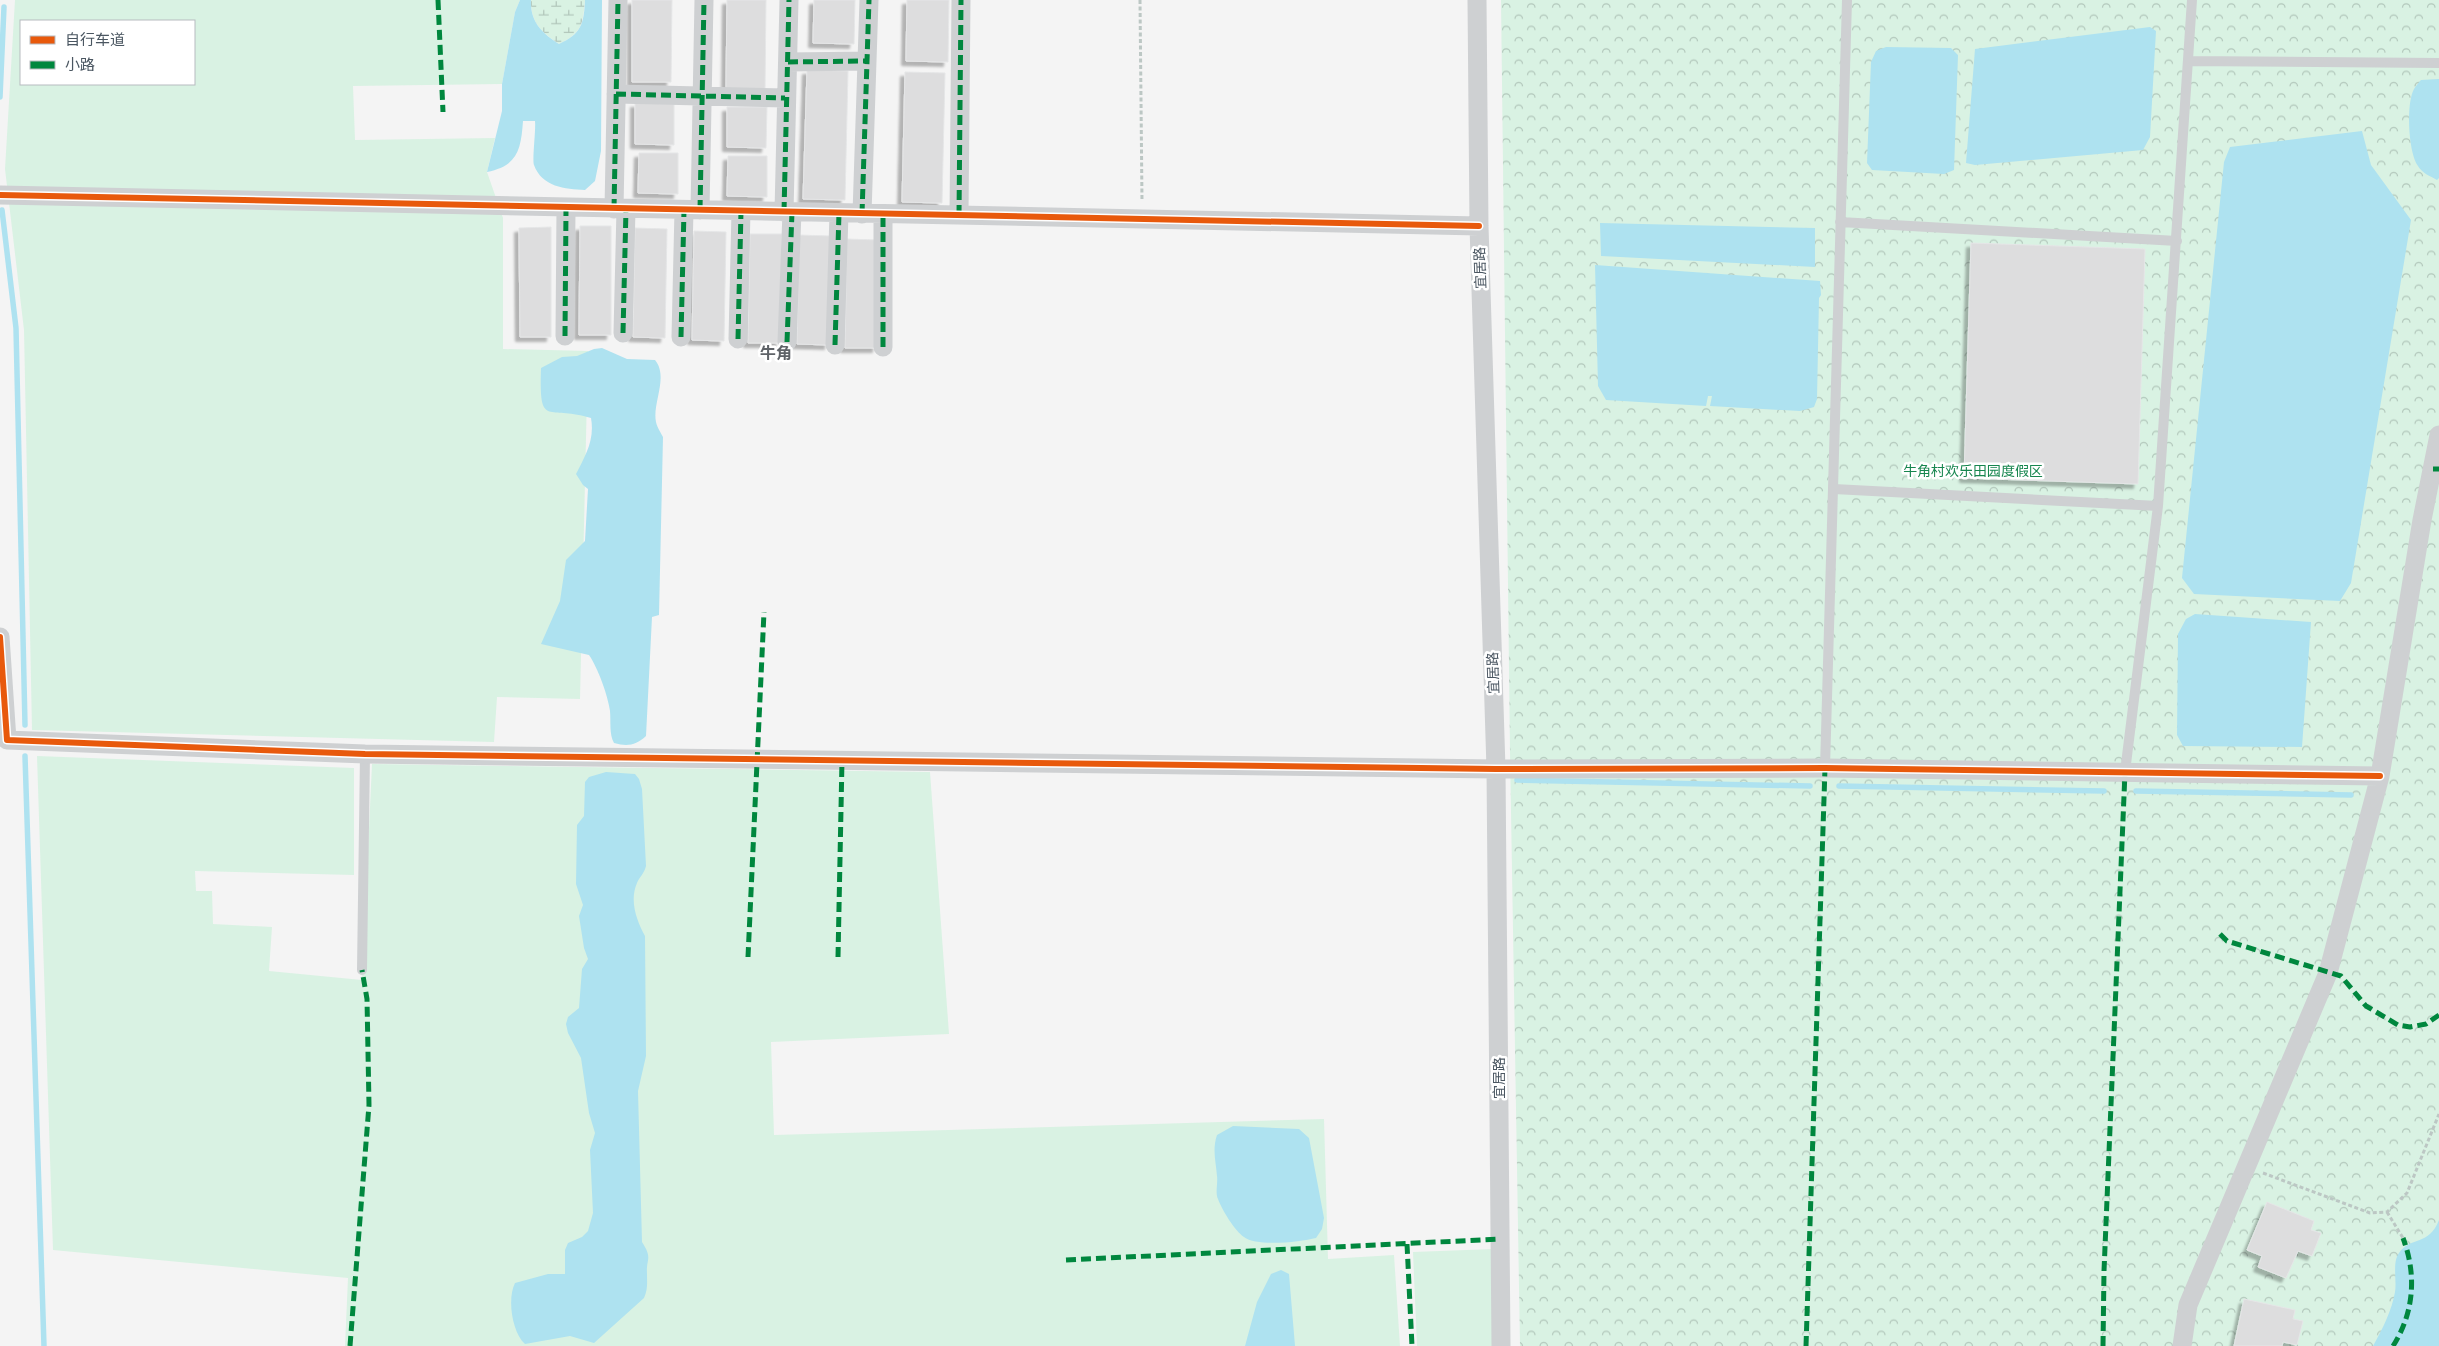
<svg xmlns="http://www.w3.org/2000/svg" width="2439" height="1346" viewBox="0 0 2439 1346" font-family="Poppins,'Noto Sans SC',sans-serif">
<style>
.wetland{fill:url(#wetland-marsh)}
.park{fill:url(#park-crowns)}
.garden{fill:#d9f2e3;fill-rule:evenodd}
.water{fill:#aee2f0}
.lines{fill:none;stroke-linecap:round;stroke-linejoin:round}
.stream{stroke:#aee2f0;stroke-width:5.5}
.building{fill:#ddddde;stroke:#e5e6e7;filter:url(#shadow)}
.path{stroke:#bcc7c4;stroke-width:3;stroke-dasharray:4 2.5;stroke-linecap:butt}
.service{stroke:#ced0d2;stroke-width:10}
.minor{stroke:#ced0d2;stroke-width:19}
.quiet{stroke:#00873e;stroke-width:5;stroke-dasharray:10 5;stroke-linecap:butt}
.cycleway-casing{stroke:#fff;stroke-width:9}
.cycleway{stroke:#e8590c;stroke-width:6}
.labels{text-anchor:middle;dominant-baseline:central;stroke-width:5;stroke-linejoin:round;paint-order:stroke}
.street-label{font-size:14px;fill:#4a5661;stroke:#fff}
.park-label{font-size:14px;fill:#17864f;stroke:#fff}
.quarter-label{font-size:16px;font-weight:bold;fill:#5f6368;stroke:#fff}
</style>
<defs>
<pattern id="wetland-marsh" width="20" height="14" patternUnits="userSpaceOnUse" patternTransform="scale(1.25)"><rect width="20" height="14" fill="#d9f2e3"/><path d="M1 5h8M5 5V1M11 12h8M15 12V8" fill="none" stroke="#b2c7bb"/></pattern>
<pattern id="park-crowns" width="20" height="18" patternUnits="userSpaceOnUse" patternTransform="scale(1.25)"><rect width="20" height="18" fill="#d9f2e3"/><path d="M2 6a3 3 0 1 1 6 0M12 15a3 3 0 1 1 6 0" fill="none" stroke="#b2c7bb"/></pattern>
<filter id="shadow"><feDropShadow dx="-4.5" dy="4.5" stdDeviation="1" flood-color="#0004"/></filter>
</defs>
<rect width="100%" height="100%" fill="#f4f4f4"/>
<path class="wetland" d="M531,0h54c-2,24 -3,33 -26,44 -17,-11 -29,-22 -28,-44z"/>
<path class="park" d="M1501,0h938v1346h-919l-10,-594z"/>
<path class="garden" d="M15,0h505l-5,12 -13,72 -149,2 2,54 140,-2 -8,34 16,46v131l85,2 -8,348 -83,-2 -3,45 -462,-12 -8,-400 -19,-161zM21,21h173v63h-173z
M37,756l317,12v107l-159,-4 1,20h16l1,33 59,3 -3,44 93,9 10,-216 558,8 19,262 -178,8 3,93 550,-16 4,140 66,-4 6,91h-1055l3,-68 -295,-28z
M1493,1249l1,97h-77l-4,-94z"/>
<path class="water" d="M520,0h11c-1,22 11,33 28,44 22,-10 25,-20 26,-44h17l-1,151 -6,30 -10,9c-20,-1 -43,-3 -51,-25 -2,-5 2,-35 1,-44h-12c-2,28 -5,45 -36,51l15,-61v-27l13,-72z
M2150,27l6,4 -6,106 -7,13 -168,15 -9,-2 9,-114z
M1886,47l65,1 7,7 -4,115 -10,4 -72,-4 -5,-7 4,-101 5,-11z
M2439,79v99l-2,2c-7,-4 -15,-7 -19,-14 -10,-14 -12,-63 -4,-77 2,-3 5,-7 7,-9z
M2362,131l9,34 40,55 -60,363 -11,18 -146,-7 -12,-16 42,-416 6,-15z
M1600,223l215,5v39l-214,-11z
M1595,265l225,16 1,14 -2,3 -2,101 -3,8 -14,4 -90,-5 2,-10h-4l-2,10 -100,-6 -8,-14z
M602,348l25,11 28,1c14,17 -3,43 1,62 1,5 5,11 7,15l-4,178 -7,2 -6,119c-10,9 -18,11 -32,7 -5,-9 -3,-21 -4,-32 -2,-15 -12,-43 -21,-56l-48,-11 19,-43 6,-41 19,-19 3,-52 -5,-4 -7,-11c9,-18 19,-34 15,-56 -44,-14 -52,12 -50,-50l21,-11 15,-1 17,-7z
M2195,614l116,8 -9,125 -119,-1 -6,-11 1,-101 8,-15z
M606,772l29,2 4,5 3,10 4,77c-2,8 -6,10 -9,17 -8,18 0,38 8,53l1,120 -8,35 4,151c11,17 4,16 5,32 0,9 1,15 -3,24l-50,45 -24,-7 -45,8c-13,-12 -18,-45 -10,-61l33,-9h17v-24l3,-7 14,-6 6,-6 5,-18 -3,-63 5,-17 -6,-20 -8,-55 -13,-25 -2,-9 2,-7 11,-9 3,-39 6,-10 -4,-11 -5,-32 4,-11 -7,-21 1,-59 7,-9 1,-34 4,-5z
M1233,1126l66,3 10,9 15,80 -2,11 -6,9c-16,4 -59,9 -72,-1 -9,-6 -22,-27 -26,-38 -3,-6 0,-16 -1,-23 -1,-14 -5,-26 0,-41z
M2439,1220v126h-66c9,-16 19,-36 22,-54 2,-11 -3,-30 4,-39 12,-17 30,-7 40,-33z
M1281,1270l8,4 6,72h-50l12,-44 14,-28z"/>
<g class="lines">
<path class="stream" d="M0,97l4,-90
M2,210l14,118 9,397
M25,756l19,590
M1517,780l293,6
M1839,786l265,5
M2136,791l215,4"/>
</g>
<path class="building" d="M632,0h40l-1,82h-39z
M727,0h39l-1,91 -39,-1z
M814,0h41l-1,44 -41,-1z
M907,0h42l-1,62 -42,-1z
M807,70l41,1 -3,129 -42,-1z
M905,72l40,1 -3,130 -40,-1z
M635,103l39,1v41l-39,-1z
M727,107h40l-1,41 -39,-1z
M639,153h39v41l-40,-1z
M728,156h39v41l-40,-1z
M580,226h31v109h-32z
M551,227v110h-31l-1,-109z
M635,228l32,1 -2,109 -32,-1z
M694,231l32,1 -2,109 -32,-1z
M750,234h32l-2,109h-32z
M799,235l32,1 -2,109 -32,-1z
M847,239l31,1 -1,108h-32z
M1971,243l174,6 -7,235 -174,-6z
M2267,1202l47,19 -3,9 10,3 -9,23 -14,-5 -12,27 -28,-11 4,-11 -15,-6z
M2244,1299l51,11 -2,9 10,2 -6,24 -14,-3 -1,4h-48z"/>
<g class="lines">
<path class="path" d="M1140,0l2,201
M2263,1173l107,40 17,-1 20,-19 32,-79
M2387,1212l16,26"/>
<path class="service" d="M2188,61l251,2
M1840,222l337,19
M1834,489l324,17
M1825,768l22,-768
M2125,772l33,-266 34,-506
M362,970l3,-216"/>
<path class="minor" d="M1477,0l2,226 17,543 5,577
M788,62l79,-1
M616,94l169,4
M0,195l1479,31
M614,209l4,-209
M700,210l4,-210
M784,212l5,-212
M862,214l7,-214
M959,215l2,-215
M623,333l3,-124
M565,336l1,-128
M681,337l3,-127
M738,339l3,-128
M787,342l5,-130
M835,345l4,-132
M883,347v-133
M0,637l7,103 358,14 1131,15 329,-1 555,8
M2182,1346l6,-41 140,-332 52,-197 42,-256 17,-85"/>
<path class="quiet" d="M438,0l5,112
M788,62l79,-1
M616,94l169,4
M614,209l4,-209
M700,210l4,-210
M784,212l5,-212
M862,214l7,-214
M959,215l2,-215
M623,333l3,-124
M565,336l1,-128
M681,337l3,-127
M738,339l3,-128
M787,342l5,-130
M835,345l4,-132
M883,347v-133
M2433,469h6
M2220,934l7,7 114,35 25,30 32,19 12,2 16,-3 13,-9
M748,957l16,-345
M838,957l4,-197
M1407,1244l5,102
M1066,1260l434,-21
M350,1346l19,-241 -2,-106 -5,-29
M1806,1346l19,-578
M2103,1346l1,-75 21,-499
M2393,1346c21,-33 24,-71 10,-108"/>
<defs>
<path id="cycleway" d="M0,195l1479,31
M0,637l7,103 358,14 1131,15 329,-1 555,8"/>
</defs>
<use href="#cycleway" class="cycleway-casing"/>
<use href="#cycleway" class="cycleway"/>
</g>
<g class="labels">
<g class="street-label">
<text transform="translate(1480 268) rotate(-92)">宜居路</text>
<text transform="translate(1493 673) rotate(-92)">宜居路</text>
<text transform="translate(1499 1078) rotate(-90)">宜居路</text>
</g>
<g class="park-label">
<text x="1973" y="471">牛角村欢乐田园度假区</text>
</g>
<g class="quarter-label">
<text x="776" y="353">牛角</text>
</g>
</g>
<rect x="20" y="20" width="175" height="65" fill="#ffffff" stroke="#b7bbc0"/>
<rect x="30" y="36" width="25" height="8" fill="#e8590c" stroke="#b7bbc0"/>
<text x="65" y="45" font-size="15" fill="#4a5661">自行车道</text>
<rect x="30" y="61" width="25" height="8" fill="#00873e" stroke="#b7bbc0"/>
<text x="65" y="70" font-size="15" fill="#4a5661">小路</text>
</svg>
